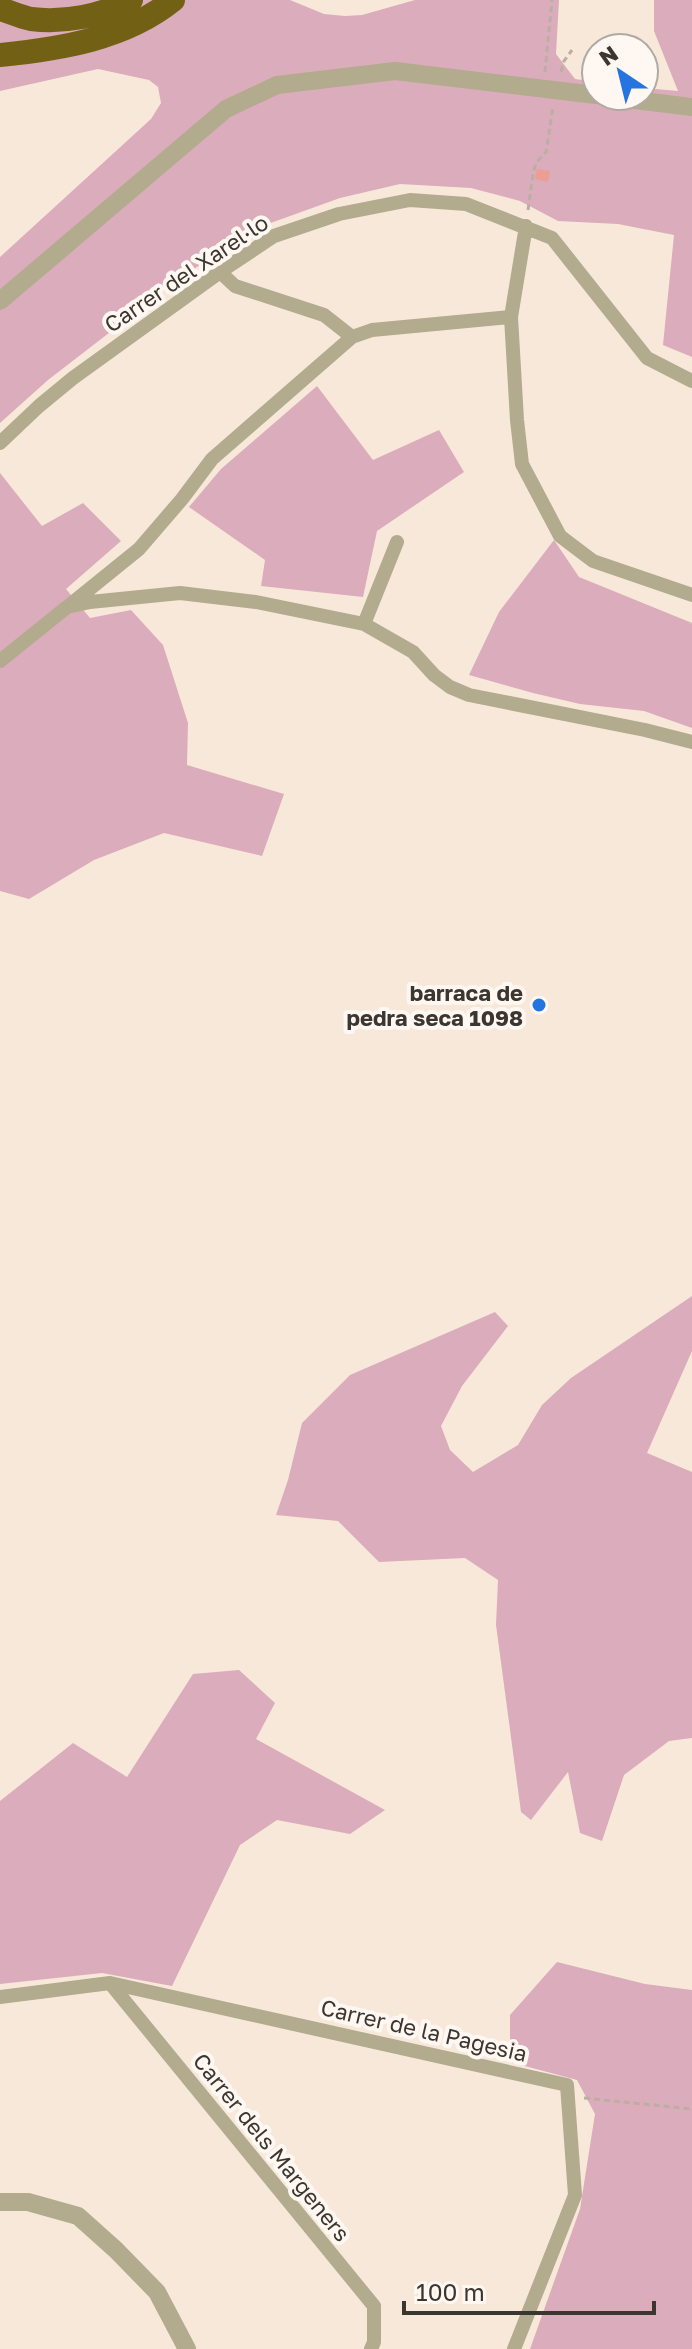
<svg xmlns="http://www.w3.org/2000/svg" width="692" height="2349" viewBox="0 0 692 2349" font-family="'Golos Text',sans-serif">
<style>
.green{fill:#dbacbb}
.building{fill:#eb9e91}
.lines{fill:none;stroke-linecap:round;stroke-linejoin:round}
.path{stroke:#bbafa3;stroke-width:3;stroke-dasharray:6 4;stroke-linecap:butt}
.minor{stroke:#b2ab8d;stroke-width:14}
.tertiary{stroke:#b2ab8d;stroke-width:18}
.motorway{stroke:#726115;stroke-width:24}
.poi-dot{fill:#2574df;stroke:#fef7f2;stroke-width:3}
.labels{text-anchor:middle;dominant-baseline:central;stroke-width:8;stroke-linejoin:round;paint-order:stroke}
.street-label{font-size:22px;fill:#3c3630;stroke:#fef7f2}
.poi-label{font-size:22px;font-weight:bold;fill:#3c3630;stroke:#fef7f2;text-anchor:end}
</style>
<rect width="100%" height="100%" fill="#f8e8da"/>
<path class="green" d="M0,0h290l34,14 21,2 17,-1 53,-15h144l-3,54 19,25 21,3v14h48v-8l34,3 -24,-60v-31h38v357l-29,-12 11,-110 -56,-11 -60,-3 -38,-20 -49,-13 -71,-4 -60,14 -89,32 -76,52 -127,98 -48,43v-166l151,-138 10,-16 -3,-16 -9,-7 -51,-11 -98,22z
M317,386l56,74 66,-30 25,42 -87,59 -14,66 -102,-11 4,-26 -76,-53 32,-38z
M0,473l42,53 41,-23 38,38 -55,48 24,29 41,-8 32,35 25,78 -1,42 97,29 -22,62 -98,-23 -70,27 -65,39 -29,-8z
M554,540l25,37 113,46v105l-48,-17 -64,-7 -47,-11 -64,-18 30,-63z
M692,1296v55l-45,102 45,19v266l-23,3 -45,34 -22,66 -22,-8 -12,-61 -37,48 -10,-8 -25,-187 2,-45 -33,-22 -86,4 -41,-41 -62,-6 12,-35 14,-57 48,-48 145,-63 13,14 -46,60 -21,40 9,24 23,22 45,-27 24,-40 29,-27z
M239,1670l36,33 -19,36 129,71 -35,24 -73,-14 -37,25 -68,141 -70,-13 -102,11v-183l73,-58 54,34 66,-103z
M557,1962l88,22 47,6v359h-162l50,-140 15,-95 -18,-34 -67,-18v-47z"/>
<path class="building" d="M537,169l13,2 -2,11 -13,-3z"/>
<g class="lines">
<path class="path" d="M545,72l7,-72
M561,72l3,-11 8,-11
M528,210l5,-36 3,-11 10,-11 7,-45
M584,2098l108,11"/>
<path class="minor" d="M526,226l-15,91 6,103 5,44 38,72 33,25 99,34
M220,272l15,14 89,29 28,22
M0,443l39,-37 34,-28 147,-106 54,-36 65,-22 71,-14 56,4 86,34 95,120 45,23
M71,604l68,-55 43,-50 30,-40 140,-122 20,-7 139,-13
M364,624l33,-82
M0,661l67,-54 23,-5 90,-9 76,9 108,22 49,28 21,23 16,12 19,8 176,35 47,12
M110,1983l264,323v36l-3,7
M0,1997l110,-14 457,102 8,110 -61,154"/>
<path class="tertiary" d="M602,96l90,11
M0,301l226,-192 51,-24 118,-14 201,24
M0,2202h28l50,14 38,34 41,42 30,57"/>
<path class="motorway" d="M0,9c10,3 21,8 31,10 33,4 71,-3 100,-19
M0,55c60,-6 125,-16 173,-55"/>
</g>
<circle class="poi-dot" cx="539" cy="1005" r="8"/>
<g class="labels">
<g class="street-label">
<text transform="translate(186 273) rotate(-34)">Carrer del Xarel·lo</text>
<text transform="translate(424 2030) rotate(13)">Carrer de la Pagesia</text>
<text transform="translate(272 2147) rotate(51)">Carrer dels Margeners</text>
</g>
<g class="poi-label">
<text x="523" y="992">barraca de<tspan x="523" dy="25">pedra seca 1098</tspan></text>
</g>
</g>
<g transform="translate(620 72) rotate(325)"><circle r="38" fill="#fef7f2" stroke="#b0aaa4" stroke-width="2"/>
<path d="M0-6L14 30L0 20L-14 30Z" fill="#2574df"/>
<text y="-12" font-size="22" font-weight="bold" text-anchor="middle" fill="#3c3630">N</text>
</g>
<path d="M404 2301v12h250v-12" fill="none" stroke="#3c3630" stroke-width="4"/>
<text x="416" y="2301" font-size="24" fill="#3c3630" stroke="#fef7f2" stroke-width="6" paint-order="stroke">100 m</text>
</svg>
